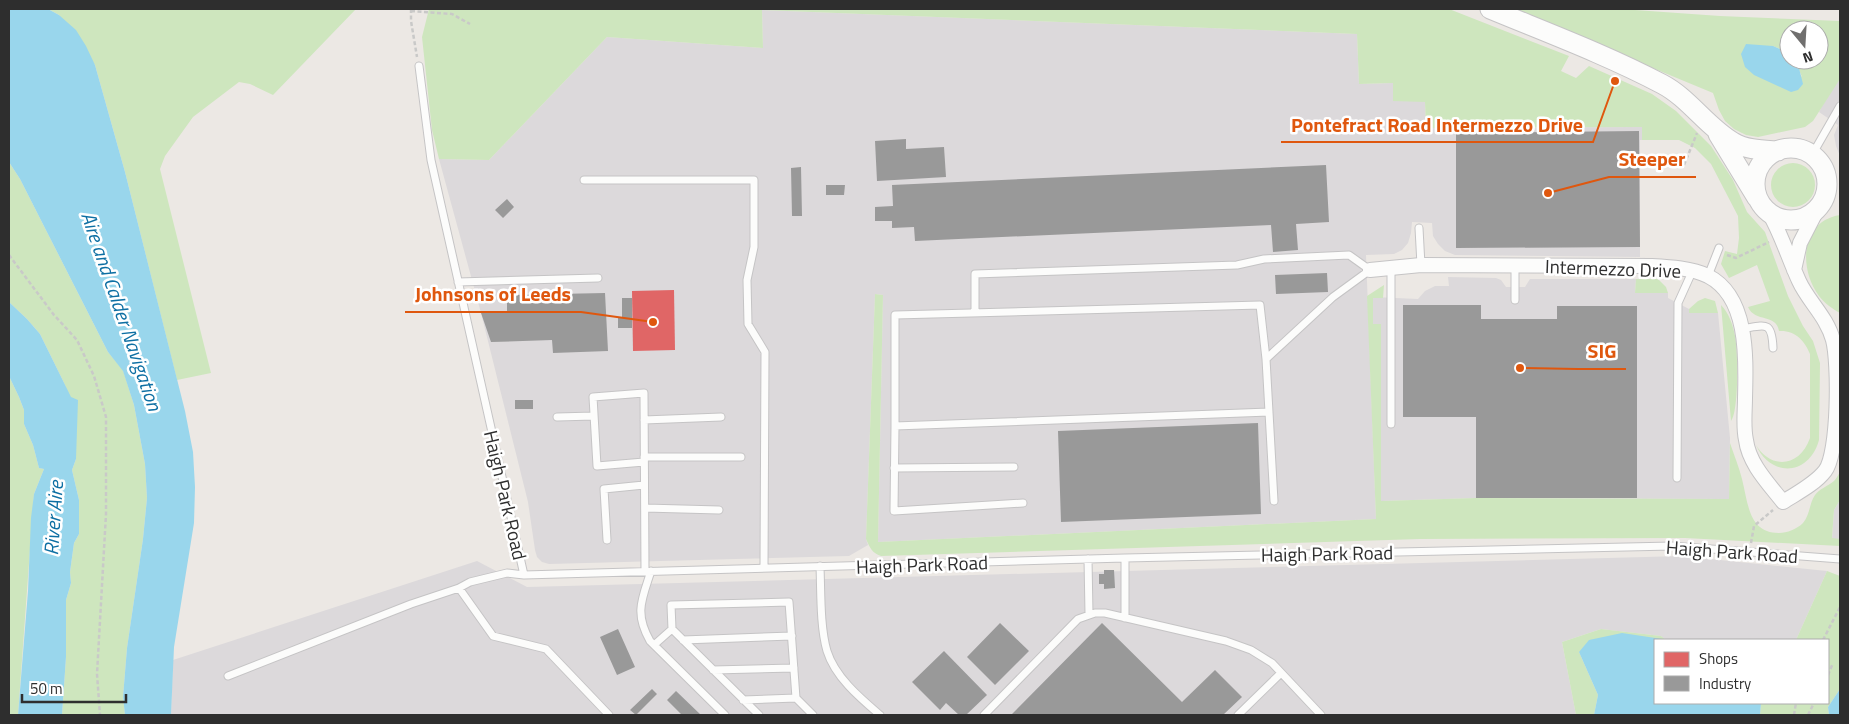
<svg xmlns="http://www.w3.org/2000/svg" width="1849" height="724" viewBox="0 0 1849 724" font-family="'Titillium Web',sans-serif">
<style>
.industrial{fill:#dcd9db}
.green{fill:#cee6be;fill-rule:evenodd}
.water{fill:#99d6ec}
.shops{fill:#e06666}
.industry{fill:#999}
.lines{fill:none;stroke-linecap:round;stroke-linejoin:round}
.service-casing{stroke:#c5c4c5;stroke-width:9}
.minor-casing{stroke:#c5c4c5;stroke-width:16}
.secondary-casing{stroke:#c5c4c5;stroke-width:21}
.path{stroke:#c9c9c8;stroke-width:2.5;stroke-dasharray:4 2.5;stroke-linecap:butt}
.service{stroke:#fcfcfb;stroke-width:7}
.minor{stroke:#fcfcfb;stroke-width:14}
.secondary{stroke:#fcfcfb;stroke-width:19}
.labels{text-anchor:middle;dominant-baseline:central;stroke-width:5;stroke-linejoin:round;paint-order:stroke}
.street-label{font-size:19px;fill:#2e2e2e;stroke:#fff}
.water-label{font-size:20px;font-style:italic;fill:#0d6fa3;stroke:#fff}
.leader{fill:none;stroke:#df570e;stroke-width:2}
.callout-dot{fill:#df570e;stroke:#fff;stroke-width:2}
.callout-label{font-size:20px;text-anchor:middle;font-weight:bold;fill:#df570e;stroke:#fff;stroke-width:5;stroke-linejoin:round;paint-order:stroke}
</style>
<rect width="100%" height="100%" fill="#ece8e4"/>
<path class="industrial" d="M762,10l595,24 2,50 34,-1 32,19 1,26 216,-1v13h-2v117l-185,-2 -10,-4 -7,-7 -5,-8 -1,-13 -20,-1 -1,11 -3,10 -6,7 -8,4 -28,1 10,264 -498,23 5,-247 -8,-1 -9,245 2,6 -19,11 -300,8 -7,-2 -5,-5 -2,-7 -7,-48 -47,-189 -42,-154 50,1 118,-123 156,11z
M1840,79v77l-4,-10 -2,-11 4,-10 -19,-13 9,-17z
M1448,277l48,1 5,2 5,7h19l5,-8h106l-1,14h33v5l21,11 1,4h28l12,125 -1,61 -253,-1 -95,3v-177h-8v-27l45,2 7,-8 10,-5h14z
M1840,500v39h-8l2,-29z
M1682,556l145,15 -31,69h-130l-5,-4 -60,-7 -39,13 14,73h-1405l2,-55 304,-99 50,26z"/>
<path class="green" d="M48,9h308l-83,86 -23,-11 -11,-2 -46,35 -28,39 -5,13 51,204 -34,7 -52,-208 -30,-107 -36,-50z
M429,9h1020l120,47 -8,15 15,7 13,-12 63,28 24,17 35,35 22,34 14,32 18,20 23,64 15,30 10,15 7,22 -1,77c-10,36 -48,38 -63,5 15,25 44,22 54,-7v-84c-5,-13 -15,-24 -31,-23 -3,-18 -24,-8 -31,-24l22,-6 -13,-36 -28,13 -8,-14 4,-13 12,3 2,-16 -1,-22 -27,-52 -16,-16 -16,-8h-37v-13l-216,1 -1,-26 -32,-1v-18l-34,1 -2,-50 -595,-24 1,38 -156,-11 -118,123 -50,-1 -7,-29 -10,-93z
M1510,9h111l99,7 120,5v58l-27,42 -8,6 -47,10 -12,-2 -12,-6 -9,-8 -6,-11 -6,-17zM1789,30h30v30h-24l7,17 -29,-31 16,7z
M9,162l11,17 88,173 15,18 11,35 11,59 2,34 -4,41 -16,109 -4,49 2,18h-63l4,-58v-57l5,-17 -1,-11 4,-29 5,-9v-34l-7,-30 4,-11v-44l-11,-30 -25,-51 -13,-15 -18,-17z
M1771 185a22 22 0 1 1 44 0a22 22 0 1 1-44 0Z
M1840,215v98c-7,-4 -16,-10 -21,-17 -21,-28 -18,-75 21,-81z
M1636,279h22l8,8 2,6h-33z
M1384,285l-1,13h-10v26h8v177l95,-3 253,1 1,-56c4,12 9,24 12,36 6,23 6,54 37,54 8,0 18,-4 24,-10 7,-8 6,-19 12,-28 4,-6 13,-9 19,-14 2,-2 4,-6 6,-9v28l-6,10 -2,28 8,1v7l-155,-8 -265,1 -539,17c-9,-3 -11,-8 -15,-17l9,-245 8,1 -5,247 498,-23 -9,-223z
M1705,298l10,3 3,12h-29v-4l9,-8z
M1721,305c8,8 12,20 14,31 3,14 4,75 -4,85z
M9,376l10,21 5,13v14l9,21 6,23 5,1 -10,25 -16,221h-9z
M1827,571l13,5v113l-12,18 1,8h-69l1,-12h67v-63h-32z
M1601,629l60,7 5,4 -4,-1 -83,13 19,43 -4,20h-18l-14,-73z"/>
<path class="water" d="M9,9h39l11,6 17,15 10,16 9,19 30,107 60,239 8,41 2,35 -1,36 -20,124 -3,68h-46l-2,-18 4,-49 16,-109 4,-41 -2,-34 -11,-59 -11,-34 -15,-19 -88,-173 -11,-17z
M1746,44l27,2 16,7v7h6l3,4 5,20 -5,6 -7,2 -37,-17 -9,-8 -4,-13z
M9,302l18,17 13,15 31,63 7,3 -2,59 -4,11 7,30v34l-5,9 -4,29 1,11 -5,17v57l-4,58h-44l10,-124 3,-73 3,-24 10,-25 -5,-1 -6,-23 -9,-21v-14l-5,-13 -10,-21z
M1622,633l40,6 1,1h-8v63h106l-1,12h-166l4,-20 -19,-43 10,-12z
M1840,689v26h-11l-1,-8z"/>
<path class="shops" d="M674,290l1,60 -42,1 -1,-60z"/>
<path class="industry" d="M1639,131l1,116 -184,1v-115z
M906,139v10l38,-2 2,30 -69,4 -2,-40z
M1326,165l3,57 -33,2 2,26 -25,2 -2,-27 -356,16 -1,-14 -22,1v-7h-17v-14l18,-1 -1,-21z
M801,167l1,49h-10l-1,-48z
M826,185h19l-1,10h-18z
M507,199l7,8 -11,11 -8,-8z
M1327,273l1,19 -52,2 -1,-19z
M605,293l3,58 -55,2 -1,-13 -61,2 -10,-29 26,-2v-16z
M622,298h10v30h-14v-10h4z
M1403,305h78v14h76v-13h80v192h-161v-81h-73z
M515,400h18v9h-18z
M1258,423l3,91 -200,8 -3,-91z
M1104,570h10l1,18 -11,1v-5h-5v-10h5z
M1000,623l29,28 -34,34 -28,-28z
M1102,623l80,79 33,-32 27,27 -19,18h-212z
M618,629l17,38 -18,8 -17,-38z
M944,651l43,44 -21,20h-7l-13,-12 -6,7 -28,-28z
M652,689l5,5 -21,21 -6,-5z
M676,691l25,24h-19l-15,-15z"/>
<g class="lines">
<defs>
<path id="service" d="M419,66l12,94 93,415 601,-17 547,-12 168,13
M1812,155l28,-49
M584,180h170v67l-7,33 1,44 17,28 -1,216
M1419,228l2,37
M1515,266v34
M1708,276l11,-28
M458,282l140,-4
M975,313v-39l262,-9 27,-6 85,-4 21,15 -37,27 -67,62 8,142
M1742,329c23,-4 30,-9 31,19
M557,417l37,-1
M644,420l77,-3
M1391,424v-156
M895,426v-111l365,-10 6,54
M644,457h97
M644,462l-47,4 -4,-69 51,-4 1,178
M894,468l120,-1
M1677,478l1,-175 14,-31
M1023,503l-129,8 1,-85 374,-14
M645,508l74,2
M607,540l-3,-51 40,-4
M1125,558v60
M1088,559l1,55
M820,566c1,26 0,61 7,85 8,26 33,47 53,64
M651,571c-9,28 -17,42 -1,70l75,74
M459,588l34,48 53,13 63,66
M683,640l109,-4
M654,645l18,-16
M713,670l81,-2
M228,676l183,-72 48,-16 11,-6 37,-9 17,2
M743,700l53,-2
M759,715l-87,-86 -1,-24 118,-3 7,96 17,17
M984,715l94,-96 17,-6h10l121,28 25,9 21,13 49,52
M1238,715l43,-42"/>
<path id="minor" d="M1370,270l51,-5 230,1c19,1 40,2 57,10 41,21 38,83 37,122 0,13 -2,29 1,42 3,24 23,44 37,62 14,-9 32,-18 42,-31 14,-18 14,-109 8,-131 -6,-23 -25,-39 -34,-59 -11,-24 -18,-48 -31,-70
M1794,270l6,-27 17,-33"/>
<path id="secondary" d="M1490,9c58,24 117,46 172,75 27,14 45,43 71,58 13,8 30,8 45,9
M1718,134l39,64
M1755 184a36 36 0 1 1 72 0a36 36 0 1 1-72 0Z"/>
</defs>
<use href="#service" class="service-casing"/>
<use href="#minor" class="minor-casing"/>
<use href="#secondary" class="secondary-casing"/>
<path class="path" d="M411,9v12l6,36
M411,11l41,3 18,10
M1684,165l13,-32
M9,255l45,60 23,25 17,36 12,41v97l-9,160 3,41
M1727,255l9,3 33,-16
M1751,543l3,-17 19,-16
M1823,640l17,-33
M1828,675l5,-12
M1794,715l2,-12
M1808,715l6,-12"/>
<use href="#service" class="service"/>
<use href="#minor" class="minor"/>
<use href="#secondary" class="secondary"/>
</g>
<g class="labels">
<g class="street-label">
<text transform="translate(1613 268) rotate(2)">Intermezzo Drive</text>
<text transform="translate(506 495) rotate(77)">Haigh Park Road</text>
<text transform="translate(1732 551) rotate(4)">Haigh Park Road</text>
<text transform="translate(1327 553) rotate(-1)">Haigh Park Road</text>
<text transform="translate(922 564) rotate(-2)">Haigh Park Road</text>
</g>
<g class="water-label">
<text transform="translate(122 311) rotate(71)">Aire and Calder Navigation</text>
<text transform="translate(53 518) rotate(-86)">River Aire</text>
</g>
</g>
<path class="leader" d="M1615 81L1593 142H1281M1548 193L1609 177H1696M653 322L581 312H405M1520 368L1578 369H1626"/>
<g class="callout-dot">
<circle cx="1615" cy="81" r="5"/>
<circle cx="1548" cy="193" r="5"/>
<circle cx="653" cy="322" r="5"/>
<circle cx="1520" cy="368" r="5"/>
</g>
<g class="callout-label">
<text x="1437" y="132">Pontefract Road Intermezzo Drive</text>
<text x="1652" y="166">Steeper</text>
<text x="493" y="301">Johnsons of Leeds</text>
<text x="1602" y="358">SIG</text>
</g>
<rect width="1849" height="724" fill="none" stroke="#2e2e2e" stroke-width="20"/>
<rect x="1654" y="639" width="175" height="65" fill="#ffffff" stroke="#ababab"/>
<rect x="1664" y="652" width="25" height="15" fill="#e06666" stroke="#ababab"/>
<text x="1699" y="664" font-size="15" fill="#2e2e2e">Shops</text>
<rect x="1664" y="676" width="25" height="15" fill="#999999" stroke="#ababab"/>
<text x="1699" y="689" font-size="15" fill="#2e2e2e">Industry</text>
<g transform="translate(1804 45) rotate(162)"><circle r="24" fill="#ffffff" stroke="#ababab"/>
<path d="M0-4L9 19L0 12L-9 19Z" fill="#706f6e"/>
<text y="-8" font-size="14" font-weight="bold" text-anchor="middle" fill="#2e2e2e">N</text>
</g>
<path d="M22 694v8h104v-8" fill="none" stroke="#2e2e2e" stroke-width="2.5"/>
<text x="30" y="694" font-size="15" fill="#2e2e2e" stroke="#ffffff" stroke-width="4" paint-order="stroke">50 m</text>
</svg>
